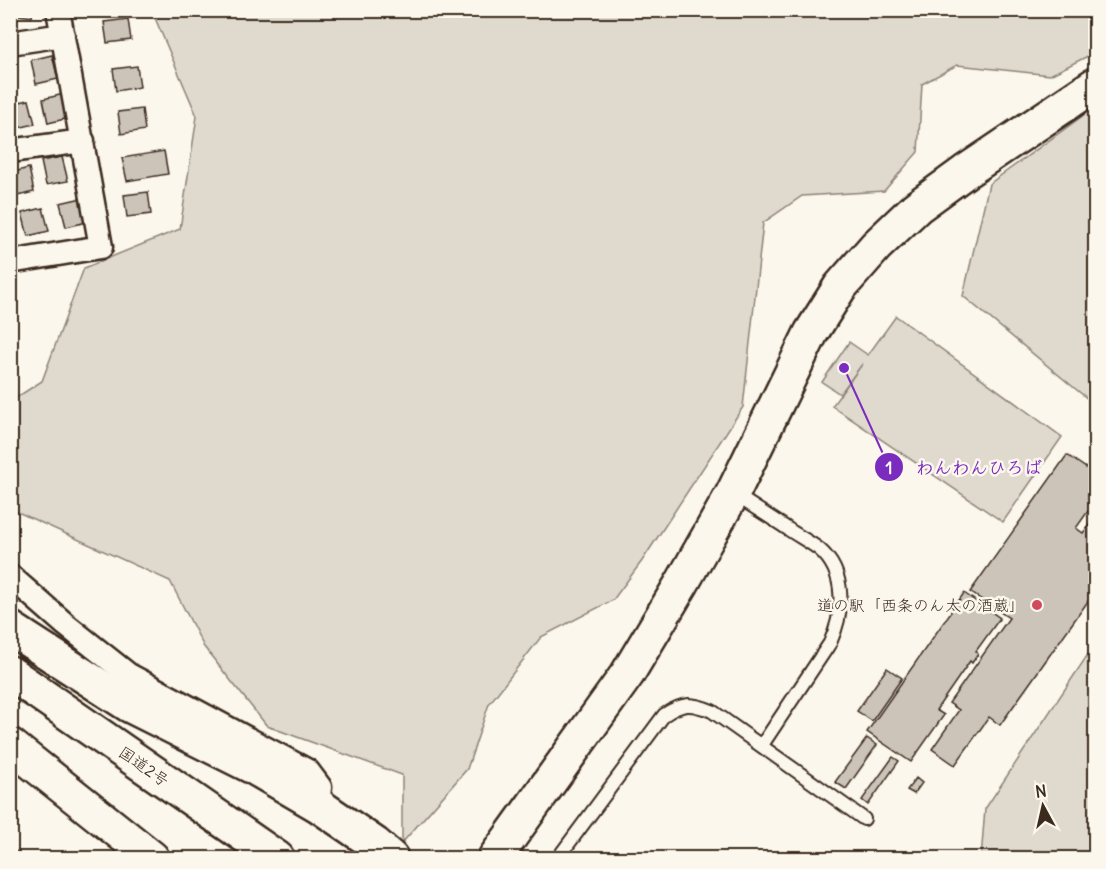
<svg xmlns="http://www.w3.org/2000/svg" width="1106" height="869" viewBox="0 0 1106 869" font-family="Delius,'Klee One',sans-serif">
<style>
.green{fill:#dfd9ce;stroke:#8d8276;stroke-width:1.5}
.building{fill:#ccc4b9;stroke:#3b2a1e;stroke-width:1.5}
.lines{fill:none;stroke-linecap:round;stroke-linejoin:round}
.lane-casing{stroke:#3b2a1e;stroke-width:16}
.street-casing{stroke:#3b2a1e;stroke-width:27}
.secondary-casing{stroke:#3b2a1e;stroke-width:38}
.highway-casing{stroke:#3b2a1e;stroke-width:38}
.lane{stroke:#fbf7ec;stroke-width:12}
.street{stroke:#fbf7ec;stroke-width:22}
.secondary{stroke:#fbf7ec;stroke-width:33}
.highway{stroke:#fbf7ec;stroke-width:33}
.poi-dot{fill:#d1495b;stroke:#fbf7ec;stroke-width:2}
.labels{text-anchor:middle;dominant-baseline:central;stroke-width:5;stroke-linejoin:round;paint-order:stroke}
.poi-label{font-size:16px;fill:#3b2a1e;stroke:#fbf7ec;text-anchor:end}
.street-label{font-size:16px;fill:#3b2a1e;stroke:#fbf7ec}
.leader{fill:none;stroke:#7b2cbf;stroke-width:2}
.callout-dot{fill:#7b2cbf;stroke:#fbf7ec;stroke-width:2}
.mark-label{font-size:18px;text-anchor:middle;font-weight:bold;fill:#fff}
.callout-label{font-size:18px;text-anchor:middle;font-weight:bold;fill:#7b2cbf;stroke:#fbf7ec;stroke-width:5;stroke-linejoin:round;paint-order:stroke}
</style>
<rect width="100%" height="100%" fill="#fbf7ec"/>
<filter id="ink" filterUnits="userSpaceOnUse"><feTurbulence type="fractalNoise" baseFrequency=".0167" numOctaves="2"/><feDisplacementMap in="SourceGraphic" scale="12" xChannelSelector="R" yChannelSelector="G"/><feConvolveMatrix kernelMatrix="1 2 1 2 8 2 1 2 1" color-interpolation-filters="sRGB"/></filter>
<g filter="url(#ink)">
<path class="green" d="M152,11l943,-1 1,42 -46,23 -93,-10 -35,19 -4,68 -34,39 -82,5 -39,27 -20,184 -101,154 -29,39 -72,37 -52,67 -22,65 -65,74v-68l-135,-49 -63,-79 -34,-66 -159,-72v-108l31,-20 42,-113 96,-39 17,-113z
M1095,107v298l-132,-109 26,-112z
M896,316l166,121 -59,85 -171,-116 31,-43 -23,31 -18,-12 27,-40 19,13z
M1095,644v214h-114l4,-49z"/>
<path class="building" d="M11,10h22l-1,7 -21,-3z
M128,19l3,21 -24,3 -3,-21z
M52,55l6,24 -22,5 -5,-24z
M137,66l3,21 -24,4 -3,-22z
M64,94l5,24 -21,5 -5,-24z
M29,100l6,24 -22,5 -3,-25z
M142,109l3,21 -24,4 -3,-22z
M164,151l4,23 -41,7 -5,-23z
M62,157l6,24 -22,4 -5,-24z
M29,168l5,24 -21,5 -3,-24z
M148,192l3,22 -24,3 -3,-22z
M82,198l5,24 -21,5 -6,-24z
M43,208l6,23 -21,5 -6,-23z
M1067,455l29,20v25l-20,28 7,5 13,-17v74l-96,135 -11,-8 -34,48 -23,-16 27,-39 -10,-7 60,-85 -39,-26z
M964,593l36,25 -24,33 2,3 -6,9 -2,-2 -34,49 8,5 -33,47 -44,-30z
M887,668l15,10 -30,43 -15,-10z
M867,738l10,7 -31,44 -11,-7z
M893,757l6,4 -31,44 -6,-5z
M916,778l6,5 -8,11 -7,-4z
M10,847l16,11h-16z"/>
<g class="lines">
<defs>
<path id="lane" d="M734,494c18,12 36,23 54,35 10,7 22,13 31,20 28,24 25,63 11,94l-68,102
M558,858l106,-143c19,-13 27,-12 48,-4l152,108"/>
<path id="street" d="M10,43l53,-8
M10,151l73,-10
M10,262l91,-15 -43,-237
M10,576l56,49 63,50 179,96 12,16 -2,18"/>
<path id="secondary" d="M495,858l133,-185 54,-90 51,-90 78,-160 29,-46 36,-41 41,-39 48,-35 131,-88"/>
<path id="highway" d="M10,628l119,77 124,62 65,38 57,39 16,14
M10,673l267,185
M10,745l142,113"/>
</defs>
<use href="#lane" class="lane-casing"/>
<use href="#street" class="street-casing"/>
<use href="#secondary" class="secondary-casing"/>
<use href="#highway" class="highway-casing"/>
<use href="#lane" class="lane"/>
<use href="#street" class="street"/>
<use href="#secondary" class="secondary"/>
<use href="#highway" class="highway"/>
</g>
</g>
<circle class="poi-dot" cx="1037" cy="605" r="6"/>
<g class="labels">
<g class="poi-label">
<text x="1025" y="605">道の駅「西条のん太の酒蔵」</text>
</g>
<g class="street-label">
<text transform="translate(144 766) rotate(35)">国道2号</text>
</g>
</g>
<path class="leader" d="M844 368L889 467"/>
<g class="callout-dot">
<circle cx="844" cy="368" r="6"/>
<circle cx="889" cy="467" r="15"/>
</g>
<g class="mark-label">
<text x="889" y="474">1</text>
</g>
<g class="callout-label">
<text x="979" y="474">わんわんひろば</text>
</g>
<rect width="1106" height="869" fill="none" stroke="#fbf7ec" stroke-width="36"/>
<rect x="18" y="18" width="1070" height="833" fill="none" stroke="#3b2a1e" stroke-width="2" filter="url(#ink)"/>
<g transform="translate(1043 806) rotate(352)" stroke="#fbf7ec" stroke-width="4.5" paint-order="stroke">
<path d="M0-4.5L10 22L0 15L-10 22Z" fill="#3b2a1e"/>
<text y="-9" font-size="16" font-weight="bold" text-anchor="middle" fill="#3b2a1e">N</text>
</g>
</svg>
